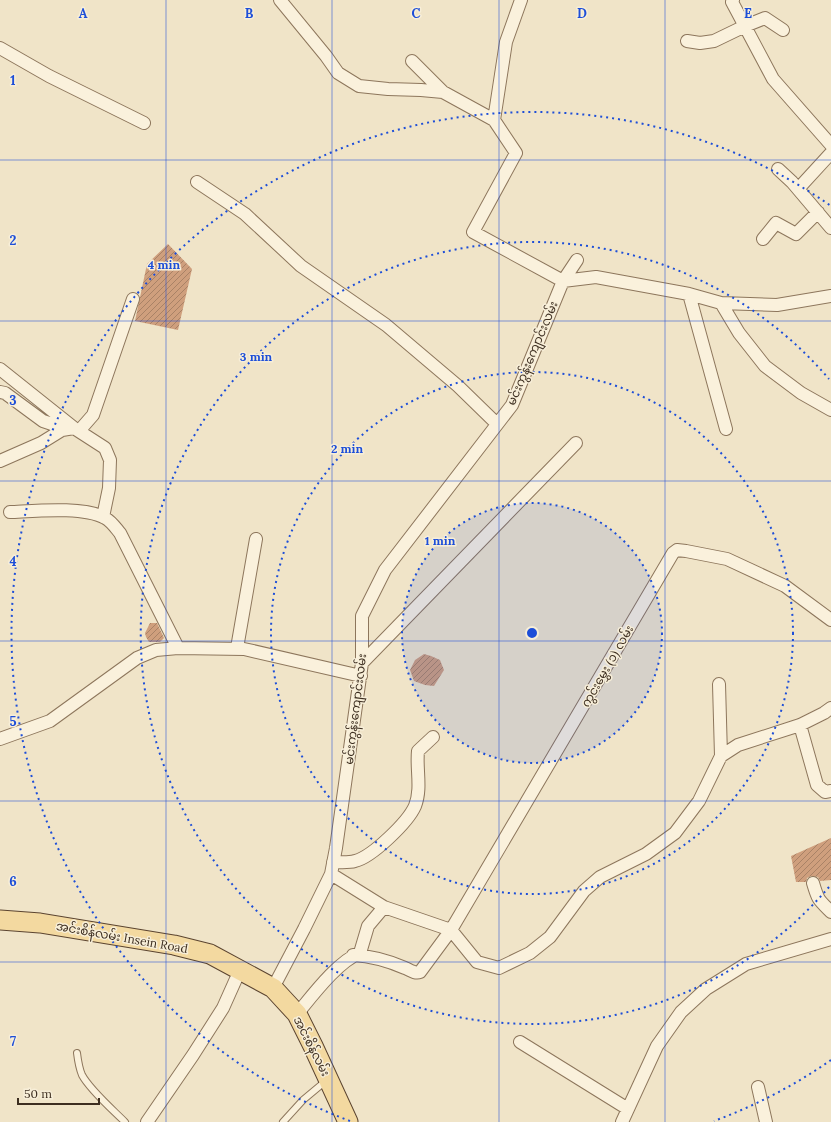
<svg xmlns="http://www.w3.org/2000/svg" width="831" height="1122" viewBox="0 0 831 1122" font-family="Lora,'Noto Sans Myanmar',serif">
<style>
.building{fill:url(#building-hatch)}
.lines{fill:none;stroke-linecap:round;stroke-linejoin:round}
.lane-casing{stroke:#8d765c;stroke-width:8}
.street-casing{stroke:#8d765c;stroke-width:14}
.primary-casing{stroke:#5b4430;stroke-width:21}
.lane{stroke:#faf1dc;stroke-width:6}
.street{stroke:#faf1dc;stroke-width:12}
.primary{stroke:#f3d9a0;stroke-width:19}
.grid{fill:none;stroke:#1d4ed8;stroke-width:1;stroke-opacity:0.55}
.ring{fill:none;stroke:#1d4ed8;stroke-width:2;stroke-dasharray:2 4}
.labels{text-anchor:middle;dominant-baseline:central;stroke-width:3;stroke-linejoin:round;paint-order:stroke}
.street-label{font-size:12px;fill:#3d2e20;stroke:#f7eed8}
.grid-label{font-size:13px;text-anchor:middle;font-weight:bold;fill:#1d4ed8;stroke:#f7eed8;stroke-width:3;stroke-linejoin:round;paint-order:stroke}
.centre{fill:#1d4ed8;stroke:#f7eed8;stroke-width:2}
.ring-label{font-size:12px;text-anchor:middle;font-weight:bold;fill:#1d4ed8;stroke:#f7eed8;stroke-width:3;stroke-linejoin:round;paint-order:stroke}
</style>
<defs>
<pattern id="building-hatch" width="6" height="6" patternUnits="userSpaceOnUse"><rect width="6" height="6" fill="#cf9f7d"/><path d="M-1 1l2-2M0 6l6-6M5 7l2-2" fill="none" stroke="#a98266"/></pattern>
</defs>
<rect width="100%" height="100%" fill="#f0e4c8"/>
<path class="building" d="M168,244l24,25 -14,61 -43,-9 12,-57z
M150,623h7l7,15 -4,4h-11l-3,-5 -1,-4z
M424,654l7,2 9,4 4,10 -10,16 -9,-1 -11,-4 -4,-11 5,-10z
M831,838v42l-11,1 -2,-4 -7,-1 -4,2 -1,4h-10l-5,-26z"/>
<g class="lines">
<defs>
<path id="lane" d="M77,1053c1,8 2,15 5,22 8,15 30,34 43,47
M283,1122l20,-22 24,-20"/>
<path id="street" d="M280,0l46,56 12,17 21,13 29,3 33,1 22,2 51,28 12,-78 15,-42
M733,0l-1,2 41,77 58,66
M687,41l13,2 14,-2 31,-15 20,-8 18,12
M0,48l49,28 95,47
M412,61l31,31
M494,120l22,33 -43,79 90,49 33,-4 93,17 32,9 56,2 54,-9
M778,169l14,13 39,46
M197,182l48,32 56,52 85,59 72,61 39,38
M798,189l33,-36
M763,239l13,-16 20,11 22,-22
M689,294l37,135
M721,303l18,30 26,33 36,27 30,17
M0,369l74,59 31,20 5,12 -1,28 -6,29
M0,392l5,1 38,28 9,3 10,6
M79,431l14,-16 40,-116
M0,461l41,-18 21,-13 12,-2
M10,512c24,-1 74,-6 95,6 6,3 10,9 15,15l58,115
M237,648l19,-109
M362,663l214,-220
M719,684l2,72
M800,725l17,60 8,7 6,-1
M0,739l50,-18 87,-63 19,-8 22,-2 66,1 117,27
M333,862c7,0 15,1 22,-1 17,-4 53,-39 60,-55 7,-18 1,-37 3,-55l15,-14
M331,874l53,33
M813,883c5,17 5,16 18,29
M353,955c18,1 36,6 52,13 5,2 10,6 15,4l31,-42 222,-377 4,-3 9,1 41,8 58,27 46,34
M273,988l31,-59 27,-55 5,-26 26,-185v-47l23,-46 127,-165 51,-124 14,-21
M297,1014c15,-18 41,-53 63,-61l8,-27 16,-19 67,23 26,32 22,6 31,-15 20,-16 34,-46 16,-14 46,-23 29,-21 24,-32 22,-45 17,-11 62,-20 24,-12 7,-5
M520,1042l108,67
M758,1087l8,35
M147,1122l46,-67 30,-47 17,-38
M622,1122l35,-76 24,-34 25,-23 40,-25 85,-25"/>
<path id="primary" d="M0,920l40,3 134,22 36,9 63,34 24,26 16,32 35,76"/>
</defs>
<use href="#lane" class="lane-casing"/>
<use href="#street" class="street-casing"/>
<use href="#primary" class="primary-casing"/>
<use href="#lane" class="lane"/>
<use href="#street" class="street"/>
<use href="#primary" class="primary"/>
</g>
<path class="grid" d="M166,0v1122M332,0v1122M499,0v1122M665,0v1122M0,160h831M0,321h831M0,481h831M0,641h831M0,801h831M0,962h831"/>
<circle cx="532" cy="633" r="130" fill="#1d4ed8" fill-opacity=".12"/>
<g class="ring">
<circle cx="532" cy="633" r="130"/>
<circle cx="532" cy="633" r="261"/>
<path d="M829 887A391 391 0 1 1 829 379"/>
<path d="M831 1060A521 521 0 0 1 714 1121M350 1121A521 521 0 1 1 831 206"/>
</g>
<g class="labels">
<g class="street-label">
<text transform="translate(532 353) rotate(-67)">မင်းကွန်းကျောင်းလမ်း</text>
<text transform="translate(607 666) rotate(-60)">ကွင်းမွှေး (၁) လမ်း</text>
<text transform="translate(355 709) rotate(-83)">မင်းကွန်းကျောင်းလမ်း</text>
<text transform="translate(122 937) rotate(10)">အင်းစိန်လမ်း Insein Road</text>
<text transform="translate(312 1046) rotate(63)">အင်းစိန်လမ်း</text>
</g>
</g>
<g class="grid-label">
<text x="83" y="18">A</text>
<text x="249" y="18">B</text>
<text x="416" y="18">C</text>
<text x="582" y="18">D</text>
<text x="748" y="18">E</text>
<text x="13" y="85">1</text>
<text x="13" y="245">2</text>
<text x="13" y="405">3</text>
<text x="13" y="566">4</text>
<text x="13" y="726">5</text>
<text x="13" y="886">6</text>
<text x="13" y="1046">7</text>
</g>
<circle cx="532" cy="633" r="6" class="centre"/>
<g class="ring-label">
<text x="164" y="269">4 min</text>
<text x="256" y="361">3 min</text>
<text x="347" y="453">2 min</text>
<text x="440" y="545">1 min</text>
</g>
<path d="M18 1098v6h81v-6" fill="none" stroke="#3d2e20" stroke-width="2"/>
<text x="24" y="1098" font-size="12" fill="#3d2e20" stroke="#f7eed8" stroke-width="3" paint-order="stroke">50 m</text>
</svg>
